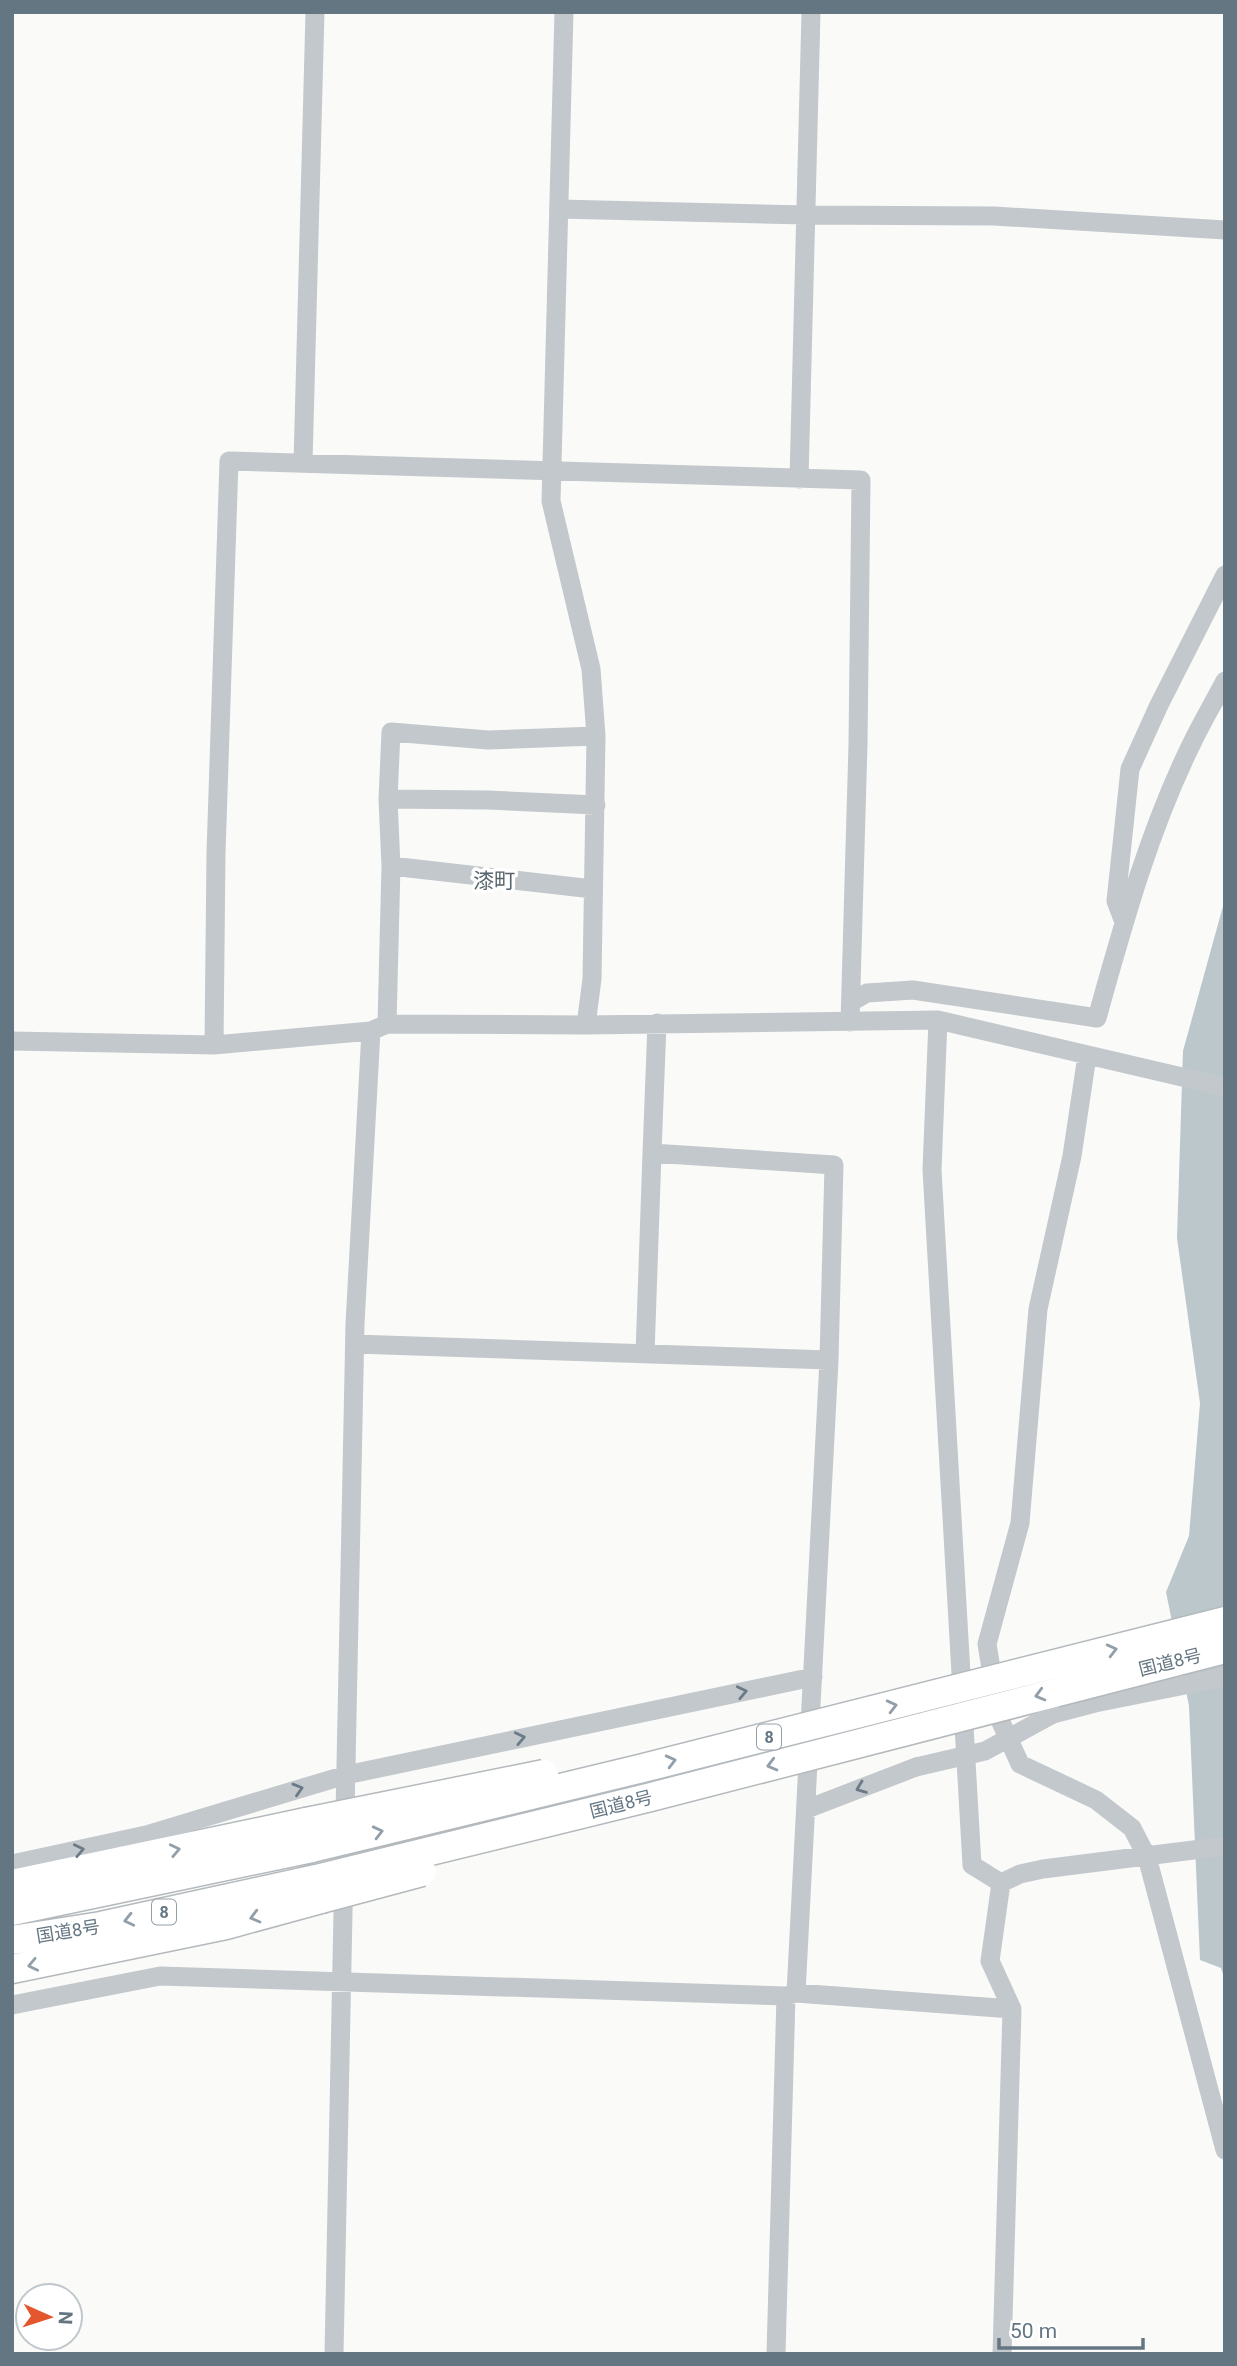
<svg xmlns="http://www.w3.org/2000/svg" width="1237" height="2366" viewBox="0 0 1237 2366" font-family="Roboto,'Noto Sans JP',sans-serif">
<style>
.water{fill:#bbc7cb}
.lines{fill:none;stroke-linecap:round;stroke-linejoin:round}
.highway-casing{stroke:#b4b9bd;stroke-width:31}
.minor{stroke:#c3c8cc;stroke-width:19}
.highway{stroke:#fff;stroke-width:28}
.highway-bridge-casing{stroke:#b4b9bd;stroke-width:31;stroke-linecap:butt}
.minor-bridge{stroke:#c3c8cc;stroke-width:19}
.highway-bridge{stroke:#fff;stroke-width:28}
.oneway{stroke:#939fa8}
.oneway2{stroke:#6a7a87}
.labels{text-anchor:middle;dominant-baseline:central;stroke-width:7;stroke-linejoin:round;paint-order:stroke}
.shield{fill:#fff;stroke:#939fa8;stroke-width:2}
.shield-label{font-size:16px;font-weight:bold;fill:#657683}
.street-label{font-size:18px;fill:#657683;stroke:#fff}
.quarter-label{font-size:21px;fill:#57646e;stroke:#fff}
</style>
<rect width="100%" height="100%" fill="#fafaf8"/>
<path class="water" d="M1225,899v1081l-4,-12 -21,-8 -11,-254 -23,-114 23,-56 11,-133 -23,-165 6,-187z"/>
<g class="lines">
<defs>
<path id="highway" d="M12,1884l294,-62
M12,1911l300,-63
M12,1940l89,-14 215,-47
M12,1969l214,-44 95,-26"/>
</defs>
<use href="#highway" class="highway-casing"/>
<path class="minor" d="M564,12l-13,489 40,168 5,67 -4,243 -6,46
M559,209l246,6 189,1 231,14
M303,463l12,-451
M799,479l12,-467
M388,799l100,1 108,5
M391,866l202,23
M1124,922l-8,-21 14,-132 29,-64 66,-130
M851,1002l16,-9 46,-3 184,28c26,-93 52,-188 95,-275 10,-21 22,-41 33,-62
M938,1020l-6,150 40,695 29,18
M657,1023l-5,130 182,12 -5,195 -33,633
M387,1024l4,-158 -3,-67 3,-67 97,8 108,-4
M12,1041l202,4 157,-14 16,-7 199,1 352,-5 287,67
M214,1045l2,-192 13,-392 632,19 -3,264 -8,278
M1087,1056l-15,100 -34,153 -18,214 -33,121 12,74 21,46 76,36 36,28 15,29 78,293
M355,1344l474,16
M645,1354l7,-201
M1053,1714l42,-11 130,-26
M807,1809l109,-42
M12,1864l134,-29 200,-60 467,-98
M1001,1883l-11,78 22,48 -10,345
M1001,1883l19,-9 23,-5 182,-23
M12,2005l148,-29 626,20 10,-3 216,16
M334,2354l21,-1030 16,-293
M776,2354l10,-358"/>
<use href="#highway" class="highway"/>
<defs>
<path id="highway-bridge" d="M306,1822l238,-48
M312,1848l327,-79 586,-148
M316,1879l335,-82 574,-148
M321,1899l101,-27"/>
</defs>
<use href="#highway-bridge" class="highway-bridge-casing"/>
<path class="minor-bridge" d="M916,1767l69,-16 68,-37"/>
<use href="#highway-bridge" class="highway-bridge"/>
</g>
<defs><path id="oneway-chevron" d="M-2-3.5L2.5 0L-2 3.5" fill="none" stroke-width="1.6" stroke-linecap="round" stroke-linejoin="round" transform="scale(1.75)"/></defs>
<g class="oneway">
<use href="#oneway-chevron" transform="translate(1112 1650) rotate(-14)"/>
<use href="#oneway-chevron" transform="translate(1040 1695) rotate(165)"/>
<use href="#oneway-chevron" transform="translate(892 1706) rotate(-14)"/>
<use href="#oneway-chevron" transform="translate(671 1761) rotate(-14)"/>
<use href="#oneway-chevron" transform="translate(772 1765) rotate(165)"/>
<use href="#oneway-chevron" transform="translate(378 1832) rotate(-14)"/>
<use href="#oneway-chevron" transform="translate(175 1850) rotate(-12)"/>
<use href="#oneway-chevron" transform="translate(255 1917) rotate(165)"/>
<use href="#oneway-chevron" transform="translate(129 1920) rotate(167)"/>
<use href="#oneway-chevron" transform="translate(33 1965) rotate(168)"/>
</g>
<g class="oneway2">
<use href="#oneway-chevron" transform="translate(742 1692) rotate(-12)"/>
<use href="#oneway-chevron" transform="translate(520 1738) rotate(-12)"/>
<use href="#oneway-chevron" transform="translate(861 1788) rotate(159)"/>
<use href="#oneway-chevron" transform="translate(298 1789) rotate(-17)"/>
<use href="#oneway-chevron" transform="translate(79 1850) rotate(-12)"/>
</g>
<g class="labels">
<g class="shield">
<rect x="757" y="1724.5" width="24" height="25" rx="5"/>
<rect x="152" y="1899.5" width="24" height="25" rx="5"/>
</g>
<g class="shield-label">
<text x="769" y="1737">8</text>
<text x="164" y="1912">8</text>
</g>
<g class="street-label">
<text transform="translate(1170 1662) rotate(-14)">国道8号</text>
<text transform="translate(621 1804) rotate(-14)">国道8号</text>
<text transform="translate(68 1931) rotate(-9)">国道8号</text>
</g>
<g class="quarter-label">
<text x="494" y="881">漆町</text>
</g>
</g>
<rect width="1237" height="2366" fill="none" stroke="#657683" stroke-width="28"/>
<g transform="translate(49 2317) rotate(93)"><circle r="33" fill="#ffffff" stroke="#c1c8cd" stroke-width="2"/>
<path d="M0-5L12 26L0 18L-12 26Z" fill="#e4572e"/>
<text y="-10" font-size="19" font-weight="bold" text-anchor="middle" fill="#657683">N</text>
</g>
<path d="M999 2338v10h144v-10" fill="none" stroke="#657683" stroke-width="3.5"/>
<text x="1010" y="2338" font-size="21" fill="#657683" stroke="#ffffff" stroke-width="5" paint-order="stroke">50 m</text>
</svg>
